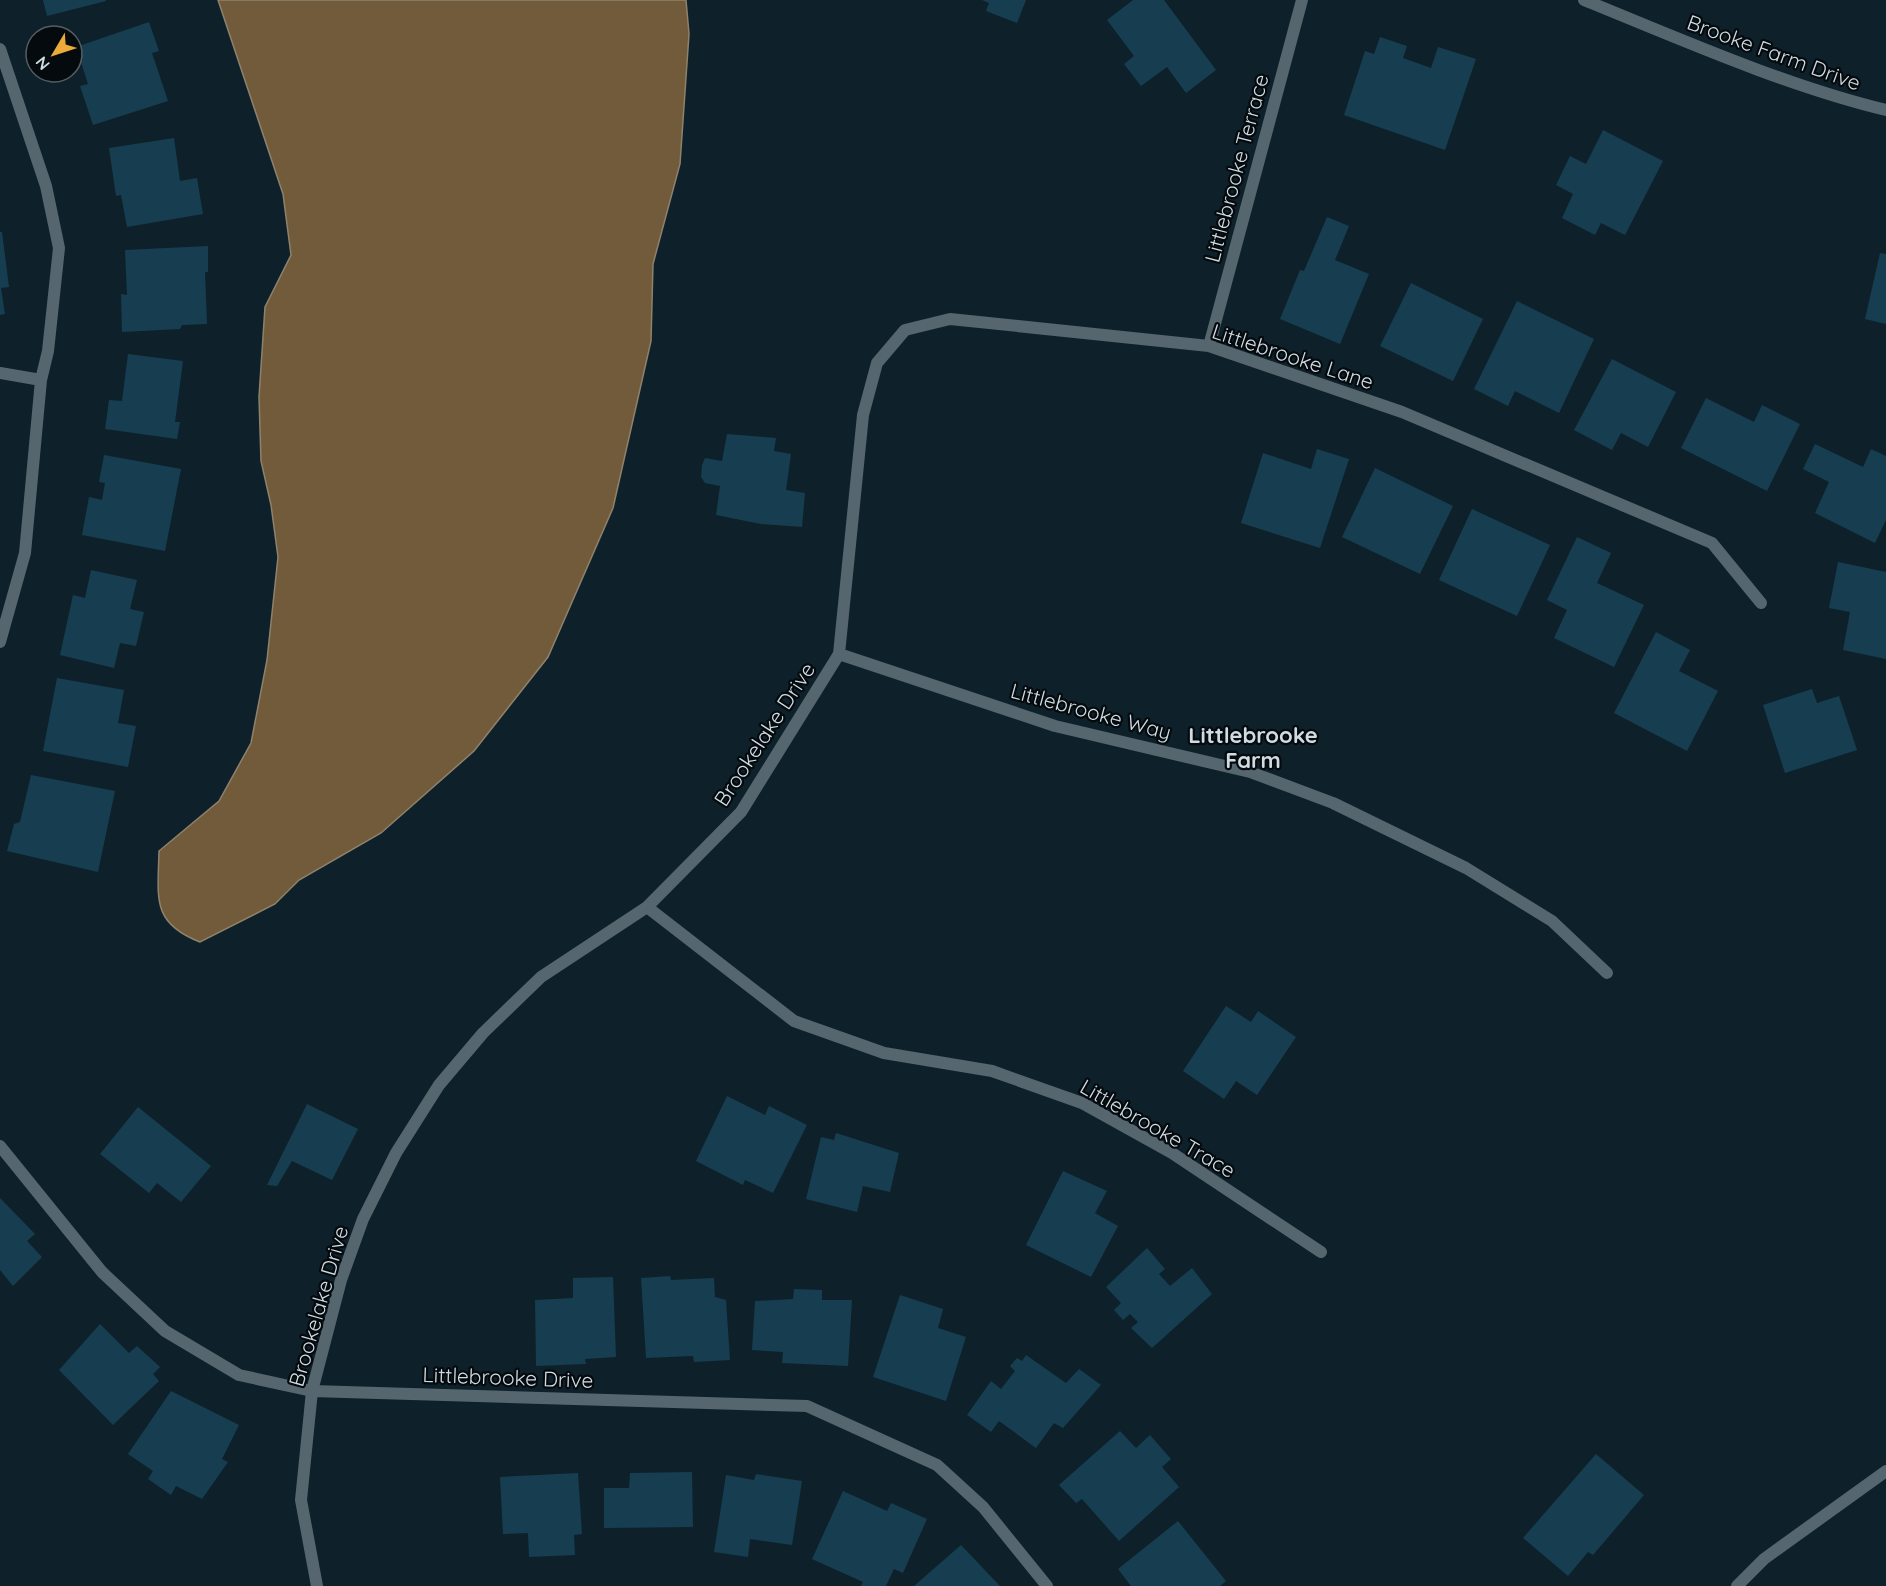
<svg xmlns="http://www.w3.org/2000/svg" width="1886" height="1586" viewBox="0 0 1886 1586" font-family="Quicksand,sans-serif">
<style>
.water{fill:#715b3b;stroke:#8e826d;stroke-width:1.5}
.building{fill:#163e50}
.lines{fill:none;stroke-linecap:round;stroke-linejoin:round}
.minor{stroke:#56666f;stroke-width:12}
.labels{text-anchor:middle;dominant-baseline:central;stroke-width:4.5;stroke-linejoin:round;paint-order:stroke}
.street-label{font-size:21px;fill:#d0dce2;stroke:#040a0e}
.neighbourhood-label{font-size:22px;font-weight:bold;fill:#d0dce2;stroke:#040a0e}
</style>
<rect width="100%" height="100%" fill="#0e212a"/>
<path class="water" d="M218,0h468l3,34 -9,130 -27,100 -2,77 -38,167 -65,149 -74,94 -93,82 -82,47 -24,24 -75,38c-49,-19 -42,-44 -41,-91l60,-50 32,-58 16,-83 11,-103 -7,-52 -10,-44 -2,-64 6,-90 26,-52 -8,-61z"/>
<path class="building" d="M43,0h63v1l-59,15z
M982,0h44l-9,23 -31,-12 3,-8z
M1133,0h31l52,70 -30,23 -19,-26 -26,19 -17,-22 10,-8 -27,-36z
M149,22l10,29 -7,2 16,48 -75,24 -13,-39 8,-2 -12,-37z
M1380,37l27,9 -4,12 28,10 7,-21 38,12 -31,91 -101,-35 21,-64 9,3z
M1603,130l60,31 -38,74 -24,-12 -6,12 -33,-17 11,-24 -17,-9 14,-29 16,8z
M174,138l6,43 17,-3 6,36 -76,13 -6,-32 -5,1 -7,-48z
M1327,217l22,9 -14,34 34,14 -29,70 -60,-25 20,-49 4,1z
M0,232h2l7,55 -8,1 4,26 -5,1z
M208,246v26h-3l2,52 -25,1 -2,4 -58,3 -1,-38 6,1 -2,-45z
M1880,253l6,1v70l-21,-5z
M1411,283l72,36 -30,62 -73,-35z
M1517,301l77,38 -35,74 -44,-22 -7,15 -34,-17z
M128,354l55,7 -8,61h5l-3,17 -72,-10 4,-29 13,1z
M1612,359l64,33 -28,55 -27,-14 -9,17 -38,-20z
M1706,398l48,24 8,-17 38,19 -33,67 -86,-43z
M727,434l49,4 -2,13 17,3 -5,36 19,3 -3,34 -41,-3 -45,-9 4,-29 -15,-3 -4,-6 1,-12 3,-7 17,3z
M1815,444l48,23 8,-18 15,7v64l-11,23 -60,-30 14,-31 -26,-13z
M1317,449l32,10 -29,89 -79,-25 22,-70 48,16z
M104,455l77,14 -16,82 -83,-16 7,-38 13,3 3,-17 -6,-1z
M1375,468l78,38 -33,68 -78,-37z
M1472,509l78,36 -33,71 -78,-36z
M1577,537l34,16 -14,30 47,22 -30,62 -60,-29 13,-28 -20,-10z
M1838,562l48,10v87l-43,-9 7,-38 -21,-4z
M91,570l46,10 -7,29 14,3 -8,34 -16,-3 -6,25 -54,-13 13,-60 12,3z
M1656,632l34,18 -11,21 39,20 -31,60 -73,-38z
M57,678l67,12 -6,33 18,3 -8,41 -85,-16z
M1812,689l5,14 22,-7 18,54 -72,23 -22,-68z
M31,775l84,16 -17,81 -91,-21 7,-27 6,-2z
M1226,1006l25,16 7,-11 38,26 -39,58 -21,-14 -12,18 -41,-28z
M727,1096l38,19 4,-9 38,19 -34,68 -28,-13 -2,5 -47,-24z
M307,1104l51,25 -26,51 -40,-19 -15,25 -10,-1z
M138,1107l73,59 -30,36 -24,-19 -8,10 -49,-39z
M836,1133l63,20 -9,39 -27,-6 -6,26 -51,-13 15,-62 13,3z
M1063,1171l44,20 -12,22 23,13 -27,51 -65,-32z
M0,1198l35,36 -8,7 15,16 -29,29 -13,-16z
M1147,1248l18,21 -6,5 11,12 22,-18 20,26 -60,54 -21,-20 7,-6 -8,-8 -7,6 -9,-10 7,-7 -15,-16z
M670,1276l1,4 43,-2 1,19 11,3 4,60 -36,2 -1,-6 -47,2 -5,-80z
M613,1277l3,80 -31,2 1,5 -50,2 -1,-66 38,-2v-20z
M794,1289l28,1v10h30l-4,66 -66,-3 1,-11 -31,-2 3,-49 38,-2z
M900,1295l43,14 -5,19 28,9 -20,64 -73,-24z
M100,1324l29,29 8,-7 23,21 -7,7 6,7 -46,44 -54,-55z
M1026,1355l40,28 13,-14 22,16 -38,43 -9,-5 -18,25 -37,-27 -8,11 -24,-17 24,-34 10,8 14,-18 -5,-5 7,-8 5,3z
M171,1391l68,34 -17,34 6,3 -26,37 -26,-13 -5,9 -23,-16 5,-8 -25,-17z
M1120,1431l16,17 14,-13 21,24 -9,8 17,20 -60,54 -37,-42 -6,4 -17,-18z
M1596,1454l48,41 -51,60 -5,-3 -20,24 -45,-38z
M692,1472l1,55 -89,1v-40h25l1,-15z
M578,1473l4,61 -8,1 1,20 -46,2 -1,-24 -25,1 -3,-57z
M756,1474l46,7 -10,64 -42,-6 -2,18 -34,-5 12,-77 28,5z
M843,1491l44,20 4,-8 36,16 -24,54 -9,-4 -8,17h-25l2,-4 -51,-23z
M1178,1521l48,60 -6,5h-89l-13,-17z
M961,1545l39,41h-86z"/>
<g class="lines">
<path class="minor" d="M1584,0c96,39 202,86 302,110
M0,49l46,137 13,62 -11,103 -7,29 -16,173 -25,89
M1209,346l93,-346
M0,373l41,7
M839,654l216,72 195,46 83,31 133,65 86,53 55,52
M647,907l147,114 90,32 108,18 90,32 90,50 149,99
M0,1146l102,126 63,59 74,44 73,16 495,15 130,59 46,42 64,79
M317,1586l-16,-86 11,-109 29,-111 22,-61 33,-66 43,-68 44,-52 58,-56 106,-70 94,-95 98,-158 24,-239 14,-52 28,-33 45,-11 259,27 193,66 310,131 49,60
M1737,1586l27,-27 122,-88"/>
</g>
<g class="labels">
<g class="street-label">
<text transform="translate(1774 52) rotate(20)">Brooke Farm Drive</text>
<text transform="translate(1236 168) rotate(-75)">Littlebrooke Terrace</text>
<text transform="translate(1293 356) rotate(18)">Littlebrooke Lane</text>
<text transform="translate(1091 711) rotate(15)">Littlebrooke Way</text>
<text transform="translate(764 734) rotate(-57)">Brookelake Drive</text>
<text transform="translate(1158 1128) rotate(30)">Littlebrooke Trace</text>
<text transform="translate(318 1306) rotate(-74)">Brookelake Drive</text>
<text transform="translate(508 1377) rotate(2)">Littlebrooke Drive</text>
</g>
<g class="neighbourhood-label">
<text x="1253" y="735">Littlebrooke<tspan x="1253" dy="25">Farm</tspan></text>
</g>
</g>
<g transform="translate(54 54) rotate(231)"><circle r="28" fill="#040a0e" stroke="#565e63" stroke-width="1.5"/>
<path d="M0-4.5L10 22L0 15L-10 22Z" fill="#ebaa39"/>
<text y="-9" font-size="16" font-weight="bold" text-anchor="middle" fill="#d0dce2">N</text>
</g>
</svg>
